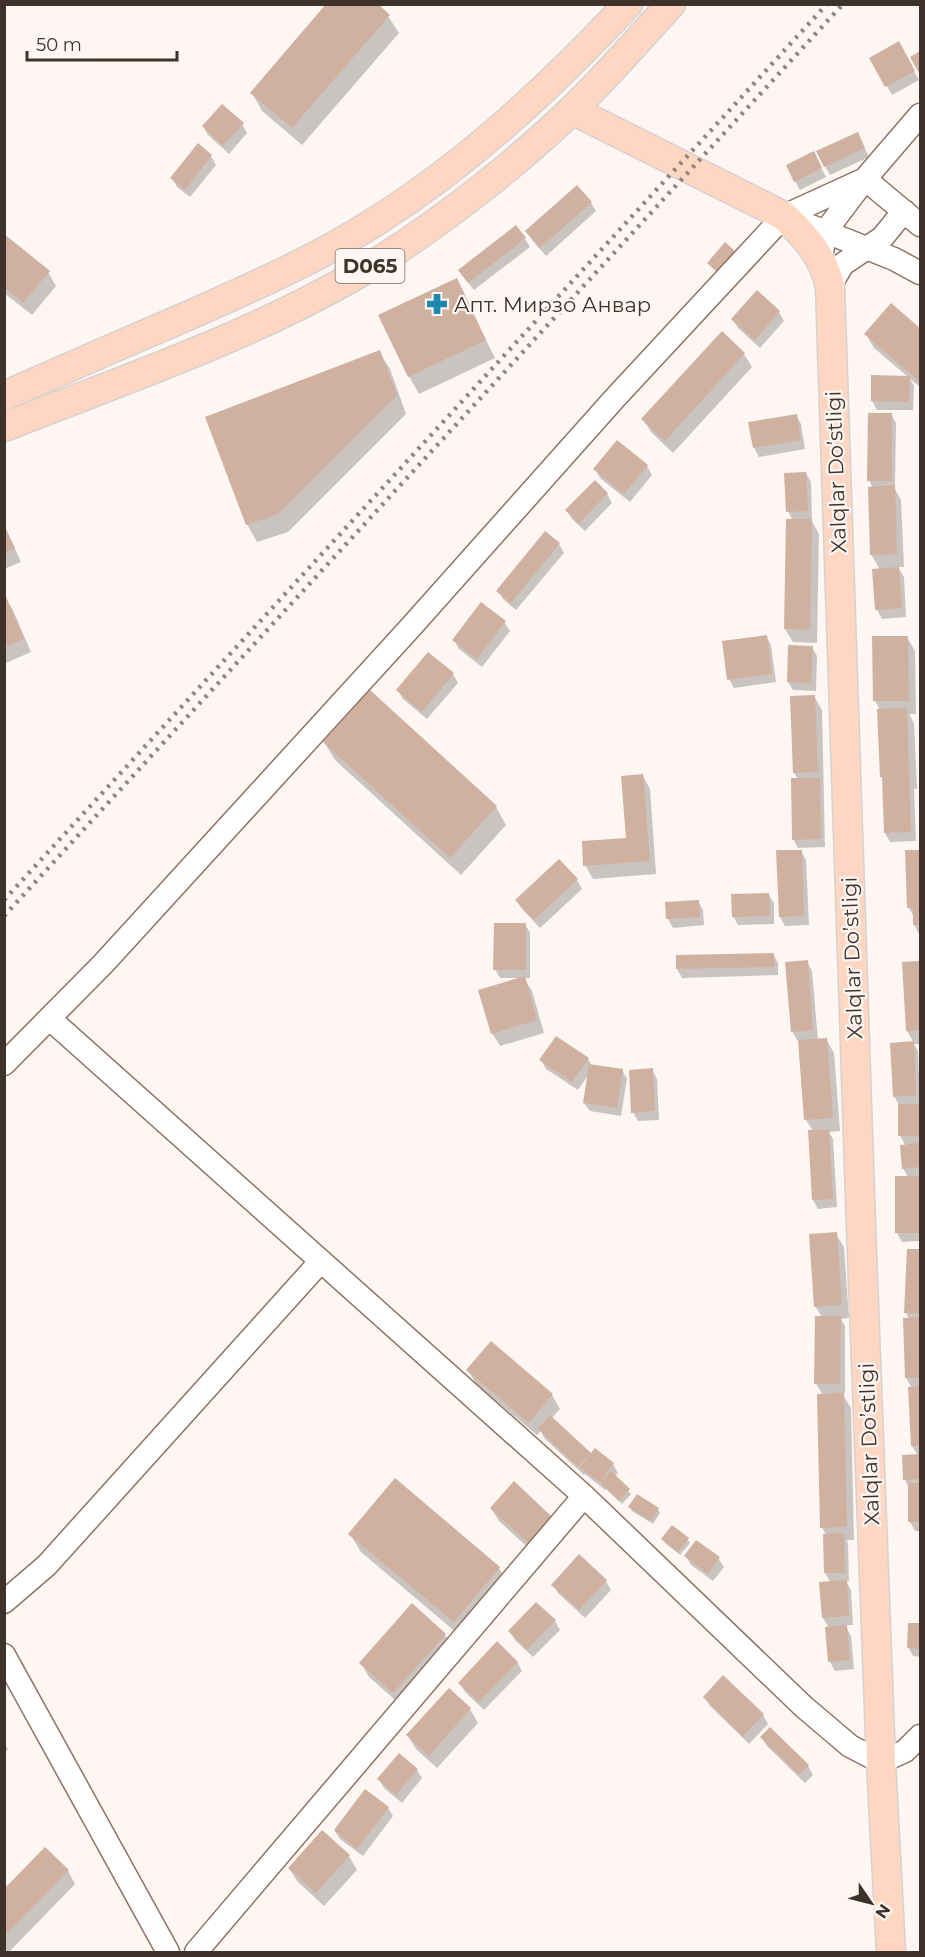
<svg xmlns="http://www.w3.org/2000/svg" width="925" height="1957" viewBox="0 0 925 1957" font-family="Montserrat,sans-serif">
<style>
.shadow{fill:#0003}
.building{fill:#d0b09f}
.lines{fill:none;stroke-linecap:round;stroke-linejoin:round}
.minor-casing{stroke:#907262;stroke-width:25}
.major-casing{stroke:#d5d2d0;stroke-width:31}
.minor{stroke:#fff;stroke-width:22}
.major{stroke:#fed6c1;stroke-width:28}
.rail{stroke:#908680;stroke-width:4.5;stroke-dasharray:3 6;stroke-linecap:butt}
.labels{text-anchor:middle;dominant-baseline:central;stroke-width:4.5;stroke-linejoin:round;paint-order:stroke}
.shield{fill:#fdf6f2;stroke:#786d67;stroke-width:1.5}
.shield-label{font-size:20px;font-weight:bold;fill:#3f322b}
.poi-label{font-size:21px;fill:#3f322b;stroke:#fdf6f2;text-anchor:start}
.street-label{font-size:21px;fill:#3f322b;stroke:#fdf6f2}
</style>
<rect width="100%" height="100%" fill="#fdf6f2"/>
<path class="shadow" d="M388,16l11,17 -97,112 -40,-34 -10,-18z
M898,43l21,37 -27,15 -21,-36z
M242,124l5,9 -18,21 -21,-19 -5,-9z
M862,143l7,14 -39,18 -5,-9z
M211,156l5,9 -26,32 -13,-10 -5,-9z
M818,162l8,15 -26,13 -5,-9z
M591,203l5,8 -50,45 -14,-16 -5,-8z
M4,236l44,36 8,14 -24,29 -28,-22z
M525,239l5,8 -56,43 -9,-11z
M456,280l39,78 -76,36 -10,-18z
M891,305l29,25v57l-10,-8 4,7 -1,24h-36l-5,-9 36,-24 -34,-29 -8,-14z
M779,312l5,9 -24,27 -22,-20 -5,-8z
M722,333l22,21 8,13 -79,86 -22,-21 -8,-13z
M379,352l11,17 16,45 -118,118 -31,10 -10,-18z
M891,414l5,9 -1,66 6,11 3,67h-6l6,10 2,40 -24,2 -5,-9 3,-40 -9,-16 2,-66 -4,-8z
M796,415l5,9 4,25 -46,8 -5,-9z
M647,466l5,9 -22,27 -30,-24 -5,-9z
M806,473l5,9 1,37h-1l8,15 -2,109 -24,-1 -8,-13 8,-108 -5,-10z
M595,483l12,11 5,9 -27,28 -13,-12 -5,-8z
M4,525l17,37 -17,7z
M559,544l5,9 -48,57 -13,-11 -5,-8z
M4,597l9,13 18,42 -27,12z
M504,622l6,9 -28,36 -23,-18 -5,-9z
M766,636l5,9 5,37 -42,6 -5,-9z
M907,637l8,14 1,63h-7l5,9 3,66h-3l2,52 -26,1 -5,-9 -1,-52 -3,-4 -1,-67 -5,-9z
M812,647l5,9 -1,35 -23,-1 -5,-8z
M453,674l5,9 -31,36 -24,-20 -5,-9z
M814,696l8,14 3,137 -27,1 -5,-9 5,-60 -4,-6z
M324,742l172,65 10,18 -45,50 -126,-115z
M643,776l7,13 6,85 -63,5 -8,-14 42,-26z
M801,851l5,9 3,65 -24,1 -5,-9 -2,-65z
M920,851v83h-1l-5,-9v-8l-5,-9 -3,-56z
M577,880l5,9 -42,39 -18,-19 -5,-8z
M768,894l6,9v21l-36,1 -5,-9z
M698,901l5,9 1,15 -31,3 -5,-9z
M525,924l5,9v45h-6l8,13 12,42 -44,13 -8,-13 28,-55h-20l-5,-9z
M773,954l5,9v12l-96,3 -5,-9z
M807,962l5,9 6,69 8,-1 8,14 6,78 -11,1 4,7 4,68 -19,2 -5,-9v-69l-7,-11 -6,-80h-3l-5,-9z
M920,962v82h-6l4,7 2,51v74h-2l2,5v60l-18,1 -5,-9 11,-56 -5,-9 3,-22 -6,-10 -1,-31 -5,-9 20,-53 -7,-12 -4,-68z
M588,1059l4,7 30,4 5,9 -6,37 -31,-5 -6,-8 5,-29 -11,16 -32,-21 -5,-9z
M652,1070l5,9 2,41 -21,1 -5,-9z
M836,1234l8,13 5,71 -8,1 4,7v67h-3l9,15 3,132h-7l1,4 1,37h-3l5,9 2,35h-8l6,11 3,33 -19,2 -5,-9 -1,-34 -6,-10 8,-35 -6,-10 1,-38 -4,-8 1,-132 -7,-11 6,-66 -6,-11z
M909,1251h11v280h-5l-5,-9 -1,-34 -4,-8 13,-24 -6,-10v-58l-6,-10 3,-59 -3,-6z
M491,1343l61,52 8,14 -9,10 40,37 22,8 5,9 -3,4 16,17 -9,10 -16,-15 -1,1 -20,-16 -1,1 -40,-37 -3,-7 -4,4 -61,-51 -8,-14z
M630,1507l28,2 2,4 -7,11 -21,-13z
M491,1508l59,10 -14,37 -37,-34z
M350,1534l149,34 10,17 -45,54 -103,-87z
M663,1539h24l3,4 -10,12 -15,-12z
M686,1556l32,2 6,9 -11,14 -22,-16z
M606,1581l5,9 -26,28 -27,-25 -5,-8z
M555,1621l5,9 -27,27 -18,-17 -5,-9z
M910,1624l10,1v32l-7,-1 -5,-9z
M445,1635l8,13 -51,58 -33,-29 -8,-14z
M517,1662l5,9 -38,39 -19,-18 -5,-9z
M724,1678l39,37 5,9 -19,20 -39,-38 -5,-8z
M449,1690l21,19 8,14 -41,45 -21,-19 -8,-13z
M762,1738l46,28 5,9 -8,8 -38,-37z
M4,1743l4,6 -4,4z
M417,1770l5,8 -20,25 -18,-15 -5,-9z
M388,1808l5,8 -30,40 -23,-17 -5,-8z
M349,1856l8,14 -33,36 -27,-25 -8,-13z
M68,1871l7,13 -66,68h-5v-61z"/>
<path class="building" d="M326,4h52l12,11 -98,113 -42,-35z
M899,41l16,30 -30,16 -16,-29z
M920,51v24l-10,-18z
M222,104l22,19 -21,23 -21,-20z
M858,132l7,16 -41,19 -8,-16z
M198,143l14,12 -27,35 -15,-12z
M814,151l8,17 -28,14 -8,-17z
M577,185l15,17 -52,46 -15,-17z
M516,225l10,13 -58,45 -10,-13z
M4,234l46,37 -27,32 -19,-16z
M725,242l10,9 -18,21 -10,-9z
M457,278l29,62 -78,37 -30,-62z
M757,290l23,21 -25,29 -24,-21z
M891,303l29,25v54l-56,-48z
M722,331l23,22 -80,88 -24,-22z
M380,350l17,45 -119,119 -32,11 -41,-108z
M871,375l39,1 -1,26 -38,-1z
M868,413h24v68h-25z
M797,414l4,26 -48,8 -5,-26z
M617,440l31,25 -24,29 -31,-25z
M806,472l2,39 -22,1 -2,-39z
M595,480l13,13 -29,30 -14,-13z
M895,485l2,69 -27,1 -2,-68z
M786,519h26l-2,111 -26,-1z
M4,525l11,23 -11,5z
M545,531l15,12 -49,60 -15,-12z
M899,567l3,41 -27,2 -3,-41z
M4,592l20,47 -20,8z
M481,602l25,19 -29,38 -25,-19z
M767,635l5,39 -45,6 -5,-39z
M872,636h36l1,65h-36z
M788,645l25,1 -2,37 -24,-1z
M428,652l26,21 -32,39 -26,-22z
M370,690l127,116 -47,52 -127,-116z
M815,695l3,77 -25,1 -3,-77z
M907,708l4,124 -27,1 -2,-56h-2l-3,-68z
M643,774l7,87 -67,5 -1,-25 44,-3 -5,-62z
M791,778h29l1,61 -29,1z
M776,850h26l2,66 -25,1z
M905,850h15v75h-7v-17h-6z
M559,859l19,20 -44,41 -19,-20z
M769,893l1,23 -38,1 -1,-23z
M699,900l1,17 -34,2 -1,-17z
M494,923h32v47h-33z
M774,953v14l-98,2v-14z
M808,960l5,70 -22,2 -6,-70z
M920,961v69l-14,1 -4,-69z
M525,976l12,44 -46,14 -13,-44z
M556,1036l33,22 -17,24 -33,-22z
M827,1038l6,80 -29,2 -6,-80z
M914,1041l2,54 -23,2 -3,-54z
M589,1064l34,5 -6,39 -34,-5z
M653,1068l2,43 -24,2 -2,-43z
M898,1104h22v32h-22z
M829,1129l4,70 -21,1 -4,-70z
M920,1143v24l-18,2 -2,-24z
M895,1176h24v57h-24z
M837,1232l5,73 -28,2 -5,-73z
M907,1249h13v65l-16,-1z
M815,1316h26l-1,68h-26z
M920,1317v61h-15l-2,-60z
M491,1341l62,53 -24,29 -63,-53z
M920,1386v60h-9l-3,-59z
M844,1393l3,134 -27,1 -3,-134z
M550,1415l41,38 4,-5 19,15 -14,19 11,-11 19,18 -11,12 -19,-19 -20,-14 11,-15 -13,14 -40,-38z
M920,1454v25l-17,1 -1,-25z
M395,1478l105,89 -46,55 -106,-88z
M514,1481l38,36 -24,26 -38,-35z
M908,1483h12v39h-12z
M637,1494l22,14 -8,13 -23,-14z
M672,1525l17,13 -11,14 -17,-13z
M844,1533l1,40h-21l-1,-39z
M696,1540l24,17 -12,17 -24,-18z
M579,1554l28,26 -28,30 -28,-25z
M847,1580l2,36 -27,2 -3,-36z
M536,1602l20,18 -29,30 -19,-19z
M412,1603l34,31 -53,59 -34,-30z
M908,1623h12v26l-13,-1z
M847,1625l3,35 -22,2 -3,-35z
M497,1641l21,21 -39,40 -21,-19z
M723,1675l41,39 -21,22 -40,-39z
M449,1688l22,20 -42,48 -23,-21z
M770,1727l39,38 -10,10 -39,-38z
M399,1753l19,16 -22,26 -19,-16z
M365,1789l24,18 -32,42 -23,-19z
M322,1830l28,25 -34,38 -28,-25z
M45,1847l24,23 -65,66v-47z"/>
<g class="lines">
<defs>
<path id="minor" d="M811,226l83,33 26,14
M821,260l4,-28 40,-53 55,-64
M830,286l13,-22 39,-26 22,-27
M50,1019l534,477 220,211 46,39 31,16 24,-11 15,-15
M4,1064l99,-100 307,-336 205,-230 169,-182 81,-37 55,46
M4,1602l43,-37 274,-304
M4,1655l164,297
M196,1952l388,-456"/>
<path id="major" d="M572,110l212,106c22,21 39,40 46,70l31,940 20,536 10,190
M4,396c63,-28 125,-55 188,-82 63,-28 127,-56 186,-94 93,-59 174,-135 250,-216
M4,427c129,-51 264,-96 382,-170 63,-41 131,-94 185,-146 35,-34 67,-71 100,-107"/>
</defs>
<use href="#minor" class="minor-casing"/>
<use href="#major" class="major-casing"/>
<use href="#minor" class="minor"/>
<use href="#major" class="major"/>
<path class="rail" d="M4,900l823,-896
M4,916l839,-912"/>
</g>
<defs>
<symbol id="pharmacy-bare" viewBox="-9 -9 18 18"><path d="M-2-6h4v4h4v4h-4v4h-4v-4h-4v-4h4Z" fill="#1d88b0" stroke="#fdf6f2" stroke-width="2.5" paint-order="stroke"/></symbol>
</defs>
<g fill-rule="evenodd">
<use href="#pharmacy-bare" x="422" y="289" width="30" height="30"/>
</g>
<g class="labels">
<rect class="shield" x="335.5" y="249" width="69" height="34" rx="4.5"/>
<g class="shield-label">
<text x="370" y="266">D065</text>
</g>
<g class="poi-label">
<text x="454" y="304">Апт. Мирзо Анвар</text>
</g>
<g class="street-label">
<text transform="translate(836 472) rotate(-92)">Xalqlar Do’stligi</text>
<text transform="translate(852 958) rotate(-92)">Xalqlar Do’stligi</text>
<text transform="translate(869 1444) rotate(-92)">Xalqlar Do’stligi</text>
</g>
</g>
<rect width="925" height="1957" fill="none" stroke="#3f322b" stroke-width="12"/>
<g transform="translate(871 1903) rotate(125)" stroke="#fdf6f2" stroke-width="4.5" paint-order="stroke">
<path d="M0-4.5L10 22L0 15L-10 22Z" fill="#3f322b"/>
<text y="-9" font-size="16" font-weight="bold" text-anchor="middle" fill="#3f322b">N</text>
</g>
<path d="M27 51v9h150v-9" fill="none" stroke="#3f322b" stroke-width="3"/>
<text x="36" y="51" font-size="18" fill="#3f322b" stroke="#fdf6f2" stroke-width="4.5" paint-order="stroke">50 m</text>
</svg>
